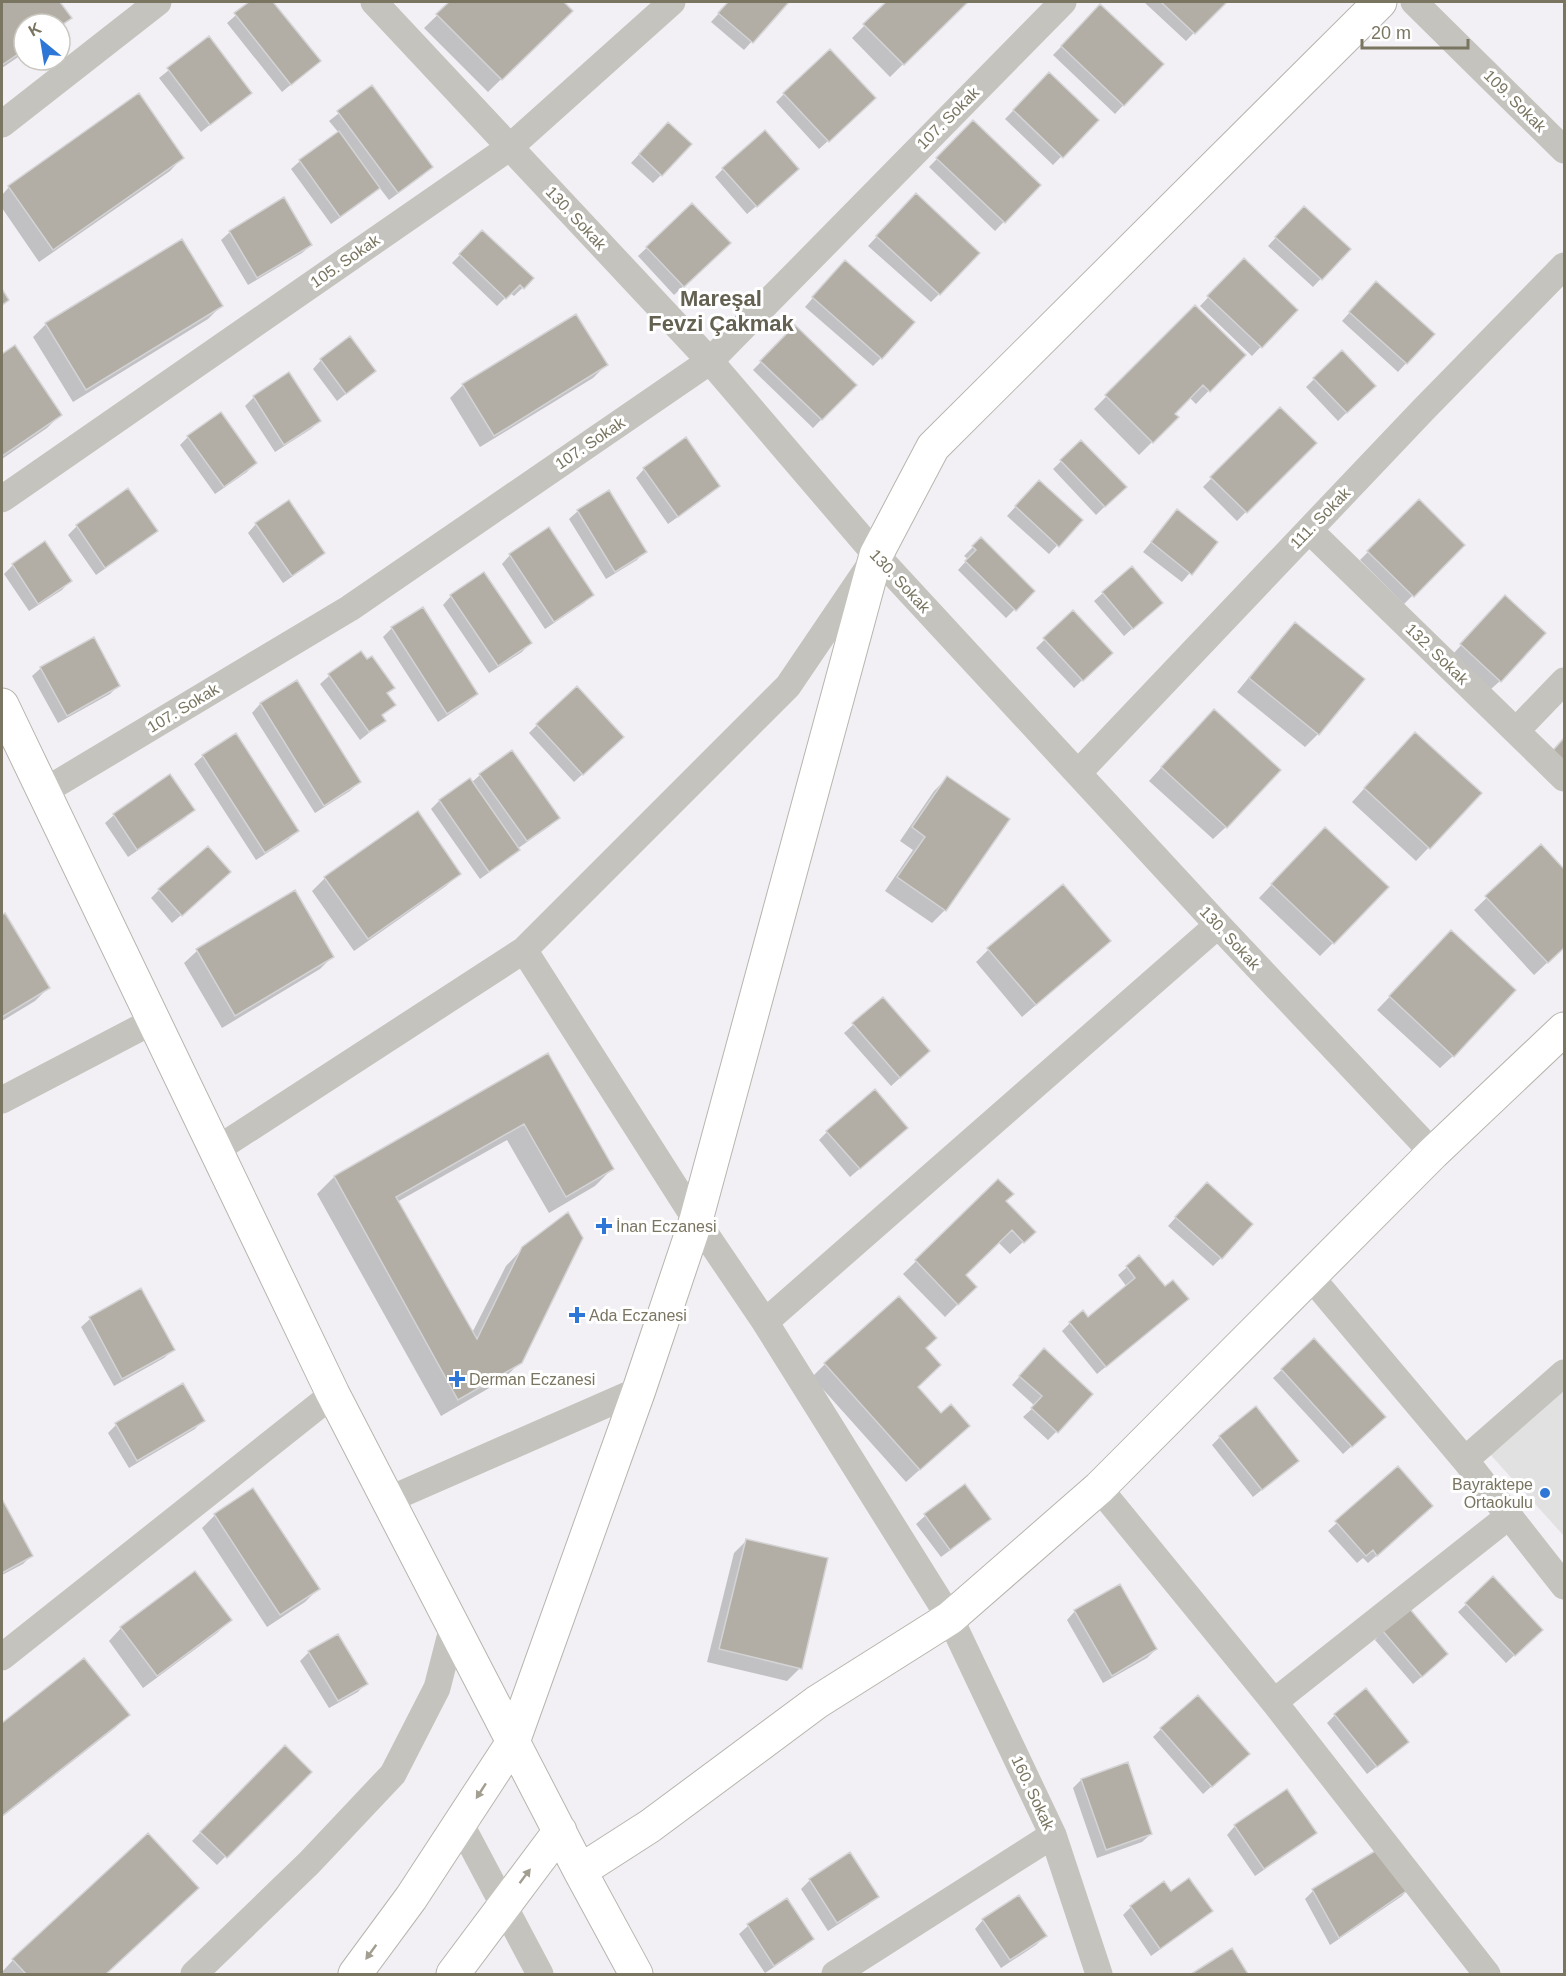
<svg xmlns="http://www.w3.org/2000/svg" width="1566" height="1976" viewBox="0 0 1566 1976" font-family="Helvetica,sans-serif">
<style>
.built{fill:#e2e1e2}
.shadow{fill:#0003}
.building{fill:#b2aea5;stroke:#d4d3d5;stroke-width:1.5}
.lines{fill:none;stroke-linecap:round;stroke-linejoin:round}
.secondary-casing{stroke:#b7b5ad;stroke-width:35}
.street{stroke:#c4c3bd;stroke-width:27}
.secondary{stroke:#fff;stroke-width:33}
.oneway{fill:#a29e90}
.poi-dot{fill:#2e77d7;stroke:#fff;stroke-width:2}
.labels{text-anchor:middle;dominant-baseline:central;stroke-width:6;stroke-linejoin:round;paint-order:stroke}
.street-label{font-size:16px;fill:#7a7561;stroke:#fff}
.poi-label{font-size:16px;fill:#7a7561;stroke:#fff;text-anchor:start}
.district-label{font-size:22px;font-weight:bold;fill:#656152;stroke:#fff}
</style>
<rect width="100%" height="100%" fill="#f2f0f4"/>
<path class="built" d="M1564,1382v154l-77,-85z"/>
<path class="shadow" d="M2,2h57l11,16 -10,9v-3h-36v29l-22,15z
M251,2h20l48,59 -37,31 -55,-69z
M451,2h111l9,9 -83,81 -64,-64z
M729,2h58l-43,48 -33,-28z
M888,2h78l-76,75 -38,-39z
M1144,2h80l-38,39z
M1101,6l61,58 -47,50 -62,-59z
M209,38l41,54 -49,40 -42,-54z
M1049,74l48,46 -44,45 -48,-46z
M372,87l59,80 -9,9 -33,24 -10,-13 -9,9 -39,28 -40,-55 9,-8 39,-28 -10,-12z
M784,94l82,13 -47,42 -43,-47z
M139,96l43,62 -12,13 -131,91 -37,-54v-13l7,-8z
M973,122l66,63 -44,46 -66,-64z
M660,132l1,43 -8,8 -22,-20z
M723,169l66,9 -42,36 -32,-37z
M907,204l32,90 -8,8 -63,-56z
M692,205l36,38 -54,52 -36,-39z
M1296,216l53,33 -36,38 -45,-41z
M230,232l81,13 -9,8 -54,32 -27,-45z
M482,232l50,47 -18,17 -4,-3 -13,13 -45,-43z
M1244,260l52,50 -44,46 -52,-50z
M836,271l45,87 -8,8 -68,-59z
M1368,292l65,42 -35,38 -56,-51z
M221,306l-13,13 -135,83 -40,-65 13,-13z
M1195,307l48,48 -47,49 -7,-7 -16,17 4,3 -38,38 -45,-46z
M795,327l60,58 -42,43 -60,-58z
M14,347l46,68 -13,13 -45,31v-103z
M1342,352l32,34 -36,35 -32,-34z
M321,360l53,11 -37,30 -24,-32z
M606,365l-13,13 -113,69 -30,-49 13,-13z
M289,374l30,47 -8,8 -36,23 -30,-46 9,-9z
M1280,409l34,34 -77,78 -34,-34z
M188,437l67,26 -8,9 -32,22 -35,-49z
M1081,442l44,45 -29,28 -43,-46z
M644,469l74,17 -8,8 -42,30 -32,-46z
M128,490l28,40 -9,9 -51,36 -28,-40 9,-9z
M1031,490l50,30 -32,34 -42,-38z
M1419,501l44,44 -59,59 -44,-44z
M288,502l35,51 -8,8 -32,22 -35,-50 8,-9z
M578,511l67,40 -8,9 -31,19 -37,-60z
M1177,511l39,31 -34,40 -39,-30z
M981,539l52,52 -27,27 -48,-48 10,-11 -4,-3z
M45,544l25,37 -8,9 -33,21 -25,-37 9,-9z
M510,555l82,40 -8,8 -39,26 -43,-65z
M1131,568l21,43 -28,25 -30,-35z
M451,596l79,47 -8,9 -33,21 -46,-68z
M1497,606l3,75 -9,8 -38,-35z
M422,609l54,85 -8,8 -30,20 -55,-85 8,-8z
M1073,612l38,41 -37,35 -38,-40z
M1295,624l68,55 -45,55 -13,13 -68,-55 45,-55z
M361,653l32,35 -6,6 7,11 -13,11 3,5 -24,19 -40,-56 9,-8z
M41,668l77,18 -8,8 -52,29 -26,-47z
M296,682l63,100 -9,9 -35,22 -63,-100 8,-9z
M1201,724l25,103 -13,12 -64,-58z
M537,725l76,21 -39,36 -45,-49z
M1402,747l78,46 -64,68 -64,-59z
M203,756l94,74 -8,9 -33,21 -62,-96z
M480,775l78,42 -8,9 -33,23 -8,9 -29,21 -49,-70 8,-8 30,-21 2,3z
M947,778l-2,132 -13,13 -47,-32 28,-41 -13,-9 34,-50z
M193,810l-8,8 -57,39 -23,-34 9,-8z
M1312,842l21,101 -13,13 -61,-58z
M1541,846l23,26v75l-30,28 -60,-65z
M459,873l-13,13 -92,65 -42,-60 13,-13z
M220,881l-48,42 -21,-25 8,-8z
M294,892l38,65 -12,12 -98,59 -38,-65 13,-12z
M4,915l44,73 -13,13 -33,20v-104z
M1439,945l14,111 -13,12 -63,-58z
M988,950l108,3 -74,64 -46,-55z
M882,999l38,61 -29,26 -47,-53z
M547,1055l65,114 -17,17 -46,27 -42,-73 -110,62 75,131 34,-67 17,-18 -3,114 -17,18 -62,36 -124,-222 17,-17z
M827,1132l71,4 -48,41 -31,-37z
M998,1181l6,21 30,30 -24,22 -12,-12 -34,34 11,11 -30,30 -42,-43z
M1198,1193l23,65 -8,8 -45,-40z
M1139,1257l39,50 -81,67 -35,-43 8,-8 18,-4 39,-32 -9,-12z
M90,1319l83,31 -9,8 -50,28 -33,-59z
M1314,1340l61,85 -32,29 -70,-76z
M924,1348l-8,39 39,51 -49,44 -94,-105 13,-13z
M1035,1359l22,72 -9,9 -25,-23 12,-11 -23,-21z
M203,1420l-8,9 -66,39 -21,-35 8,-8z
M1220,1437l77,24 -44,36 -41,-52z
M1398,1468l25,47 -55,48 -5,-5 -6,5 -29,-32z
M965,1486l24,33 -9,9 -39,29 -25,-33 9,-8z
M2,1502l29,54 -8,8 -21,11z
M215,1515l103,74 -13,13 -38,25 -65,-99z
M747,1540l53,128 -13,13 -80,-19 27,-109z
M1493,1579l48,51 -35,33 -48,-51z
M1075,1611l81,38 -9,9 -44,25 -36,-63z
M230,1620l-13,13 -74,55 -34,-47 12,-13z
M1383,1631l55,32 -25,21 -38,-44z
M338,1636l28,47 -8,9 -29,16 -29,-47 9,-9z
M84,1660l44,55 -13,13 -113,89v-92z
M1335,1715l63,35 -31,24 -40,-51z
M1161,1729l78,33 -36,32 -50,-57z
M285,1747l24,25 -92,93 -25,-24z
M1081,1780l70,54 -9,8 -45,16 -24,-70z
M1235,1826l80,6 -9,9 -51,35 -28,-41z
M148,1835l36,66 -79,73h-103v-2l11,-12z
M850,1855l27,41 -9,9 -40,26 -27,-42 9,-9z
M1410,1887l-8,9 -72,49 -25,-46 8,-8z
M1171,1893l40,18 -9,8 -51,37 -28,-41 8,-8z
M786,1900l26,39 -8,8 -39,26 -26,-39 9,-8z
M983,1920l62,16 -9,9 -35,23 -26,-39z
M1232,1951l14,23h-52z"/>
<path class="building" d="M2,2h58l12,16 -12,8v-2h-36v26l-22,15z
M249,2h24l48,59 -30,24 -57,-72z
M449,2h115l9,9 -71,69 -66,-66z
M728,2h61l-36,41 -35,-30z
M886,2h82l-64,63 -41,-41z
M1161,2h66l-32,32z
M1100,4l64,60 -40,42 -63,-60z
M209,36l43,57 -42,32 -43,-57z
M830,49l46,49 -47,44 -46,-49z
M1049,72l50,48 -36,38 -50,-48z
M372,85l61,82 -35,26 -61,-82z
M139,93l45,65 -131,92 -45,-64z
M973,120l68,65 -36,38 -69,-65z
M668,122l24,22 -30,32 -23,-22z
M765,130l34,39 -42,38 -35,-39z
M339,131l41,57 -40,29 -41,-57z
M916,193l64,60 -40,42 -64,-59z
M284,197l28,48 -55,33 -28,-47z
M692,203l39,40 -47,44 -38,-40z
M1304,206l47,43 -29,31 -47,-43z
M482,230l52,48 -10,11 -4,-4 -14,14 -47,-45z
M182,239l41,67 -137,84 -41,-67z
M1244,258l54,52 -36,38 -55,-52z
M845,260l70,62 -33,37 -70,-62z
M1376,281l59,53 -28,30 -58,-52z
M2,289l7,11 -7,5z
M1195,305l51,50 -36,37 -7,-7 -28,29 4,3 -26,26 -48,-48z
M576,314l32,51 -114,71 -32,-52z
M795,325l62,60 -35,35 -62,-59z
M350,336l26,35 -30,23 -26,-35z
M15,345l47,70 -60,41v-102z
M1342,350l34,36 -29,27 -34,-35z
M289,372l32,49 -37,24 -31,-49z
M1280,407l37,36 -70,70 -37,-36z
M221,412l36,51 -33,24 -37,-51z
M686,437l34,49 -42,31 -35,-49z
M1081,440l46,47 -22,20 -45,-47z
M1039,480l44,40 -24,27 -44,-41z
M128,488l30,43 -53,37 -29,-43z
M609,490l38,62 -32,20 -38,-62z
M1419,499l46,46 -51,52 -47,-46z
M289,500l36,53 -33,23 -37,-53z
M1177,509l41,33 -26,33 -41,-33z
M549,527l45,68 -40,27 -45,-68z
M981,537l54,54 -19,20 -51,-50 11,-11 -4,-4z
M45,541l27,40 -34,23 -26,-40z
M1132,566l31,37 -30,26 -31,-37z
M484,572l48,71 -34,23 -48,-71z
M1505,595l41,38 -45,49 -41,-38z
M423,607l55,87 -31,20 -56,-87z
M1073,610l40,43 -30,28 -40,-43z
M1295,622l70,57 -46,56 -70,-57z
M94,637l26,49 -53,30 -27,-49z
M361,651l6,8 5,-3 23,32 -8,5 9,12 -14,10 4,6 -17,11 -41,-58z
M297,680l64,102 -37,24 -64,-103z
M577,686l47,51 -41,38 -47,-51z
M1214,709l67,61 -54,58 -66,-61z
M1415,732l67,61 -52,56 -66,-61z
M236,733l63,98 -34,22 -63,-98z
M1564,738v37l-18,-17z
M512,750l48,68 -33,23 -48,-67z
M170,774l25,36 -58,40 -24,-36z
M947,776l63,43 -64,92 -49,-34 28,-40 -13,-10z
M470,778l50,72 -31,22 -50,-72z
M418,811l43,63 -93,65 -44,-62z
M1325,827l64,60 -55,57 -63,-60z
M1541,844l23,25v79l-16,15 -63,-67z
M208,846l23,26 -49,44 -24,-27z
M1063,884l48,57 -75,64 -49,-57z
M295,890l39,67 -99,59 -39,-67z
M5,913l45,75 -48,29v-102z
M1451,930l65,60 -62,67 -65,-61z
M883,997l47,54 -30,27 -48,-55z
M548,1053l66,116 -48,28 -42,-73 -128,73 81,142 45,-92 46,-35 15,26 -61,125 -64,37 -124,-224z
M875,1089l33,39 -48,41 -34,-38z
M998,1179l16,15 -8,7 30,31 -12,11 -12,-13 -46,45 11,12 -19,18 -43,-45z
M1207,1182l46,42 -31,35 -47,-42z
M1139,1255l26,31 8,-6 16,19 -83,68 -37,-45 14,-12 5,7 47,-39 -9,-12z
M141,1288l34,62 -53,29 -33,-62z
M899,1296l38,42 -11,10 15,17 -23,22 23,26 10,-9 19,22 -50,44 -96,-107z
M1314,1338l72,79 -34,30 -71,-78z
M1044,1348l49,46 -35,39 -27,-25 11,-12 -23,-20z
M183,1383l22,38 -68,40 -22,-38z
M1256,1406l43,55 -37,29 -43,-54z
M1398,1466l35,40 -56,50 -4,-6 -7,6 -31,-35z
M965,1484l26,35 -41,31 -26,-36z
M253,1488l67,101 -40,26 -66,-101z
M2,1499l31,57 -31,17z
M746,1539l82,19 -26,111 -83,-20z
M195,1571l37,49 -75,56 -37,-49z
M1493,1576l50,54 -28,26 -50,-53z
M1120,1584l37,65 -45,27 -38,-66z
M1409,1608l39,46 -26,23 -40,-47z
M338,1634l30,50 -30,17 -30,-50z
M84,1658l46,57 -128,101v-93z
M1366,1688l43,54 -32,25 -43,-53z
M1198,1695l52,59 -38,33 -52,-59z
M285,1745l27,27 -85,86 -27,-26z
M1128,1762l24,72 -46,16 -25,-71z
M1287,1789l30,44 -53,36 -30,-44z
M148,1833l51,55 -93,86h-80l-14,-15z
M1385,1845l27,42 -73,51 -27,-49z
M850,1852l29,45 -42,26 -28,-44z
M1189,1878l24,33 -53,38 -30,-43 34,-25 7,10z
M1019,1895l28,41 -37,24 -28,-41z
M787,1898l27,41 -40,27 -27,-42z
M1232,1948l16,26h-57z"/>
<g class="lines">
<defs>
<path id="secondary" d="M2,705l331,689 247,477 56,103
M580,1871l70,-45 167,-124 133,-84 149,-130 334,-335 131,-124
M355,1974l56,-76 102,-156 126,-352 57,-170 180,-665 57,-108 447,-445
M453,1974l107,-143"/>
</defs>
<use href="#secondary" class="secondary-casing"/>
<path class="street" d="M374,2l336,359 166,194 342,370 215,228
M1414,2l150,148
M2,124l156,-122
M2,499l508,-352 162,-145
M1309,530l255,248
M1516,731l48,-50
M1078,773l345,-363 141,-144
M43,792l307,-184 360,-247 353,-359
M524,950l172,270 69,102 185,296 103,217 46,139
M2,1100l151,-79
M216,1150l308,-200 264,-264 80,-118
M1310,1276l155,184 99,126
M765,1322l453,-397
M1465,1460l99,-87
M1099,1488l175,214 213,272
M388,1500l251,-110
M2,1657l331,-263
M1274,1702l235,-186
M460,1823l80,151
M194,1974l115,-111 84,-89 44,-86 16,-62
M835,1974l218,-139"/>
<use href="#secondary" class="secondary"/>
</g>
<defs><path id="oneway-solid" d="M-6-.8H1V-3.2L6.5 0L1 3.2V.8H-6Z" transform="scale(1.5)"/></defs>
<g class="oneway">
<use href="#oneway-solid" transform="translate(481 1791) rotate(123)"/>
<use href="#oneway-solid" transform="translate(525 1876) rotate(-53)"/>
<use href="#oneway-solid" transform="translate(371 1952) rotate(126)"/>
</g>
<g class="poi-dot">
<path d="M601 1217h6v6h6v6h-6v6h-6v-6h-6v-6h6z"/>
<path d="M574 1306h6v6h6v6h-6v6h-6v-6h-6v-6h6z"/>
<path d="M454 1370h6v6h6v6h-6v6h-6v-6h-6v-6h6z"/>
<circle cx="1545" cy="1493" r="6"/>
</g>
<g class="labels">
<g class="street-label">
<text transform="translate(1515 101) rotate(45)">109. Sokak</text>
<text transform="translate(948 118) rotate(-45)">107. Sokak</text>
<text transform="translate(576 218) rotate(47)">130. Sokak</text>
<text transform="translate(345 261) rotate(-35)">105. Sokak</text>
<text transform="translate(590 443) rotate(-34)">107. Sokak</text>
<text transform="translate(1320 518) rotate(-46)">111. Sokak</text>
<text transform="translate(900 581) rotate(47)">130. Sokak</text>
<text transform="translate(1437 654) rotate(44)">132. Sokak</text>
<text transform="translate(183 708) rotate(-31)">107. Sokak</text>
<text transform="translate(1230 938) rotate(47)">130. Sokak</text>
<text transform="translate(1033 1793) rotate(65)">160. Sokak</text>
</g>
<g class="poi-label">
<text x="616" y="1226">İnan Eczanesi</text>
<text x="589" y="1315">Ada Eczanesi</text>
<text x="469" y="1379">Derman Eczanesi</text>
<text x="1533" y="1484" text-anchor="end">Bayraktepe<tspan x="1533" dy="18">Ortaokulu</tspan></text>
</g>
<g class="district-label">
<text x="721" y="298">Mareşal<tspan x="721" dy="25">Fevzi Çakmak</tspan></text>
</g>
</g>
<rect width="1566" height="1976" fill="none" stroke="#7a7561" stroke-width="6"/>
<g transform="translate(42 42) rotate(330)"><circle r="28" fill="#ffffff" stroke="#cac8c0" stroke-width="1.5"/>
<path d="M0-4.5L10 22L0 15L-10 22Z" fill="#2e77d7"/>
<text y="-9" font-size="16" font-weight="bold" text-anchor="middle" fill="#7a7561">K</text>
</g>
<path d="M1362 39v9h106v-9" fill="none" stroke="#7a7561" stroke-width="3"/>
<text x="1371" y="39" font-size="18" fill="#7a7561" stroke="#ffffff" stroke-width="4.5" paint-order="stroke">20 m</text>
</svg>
